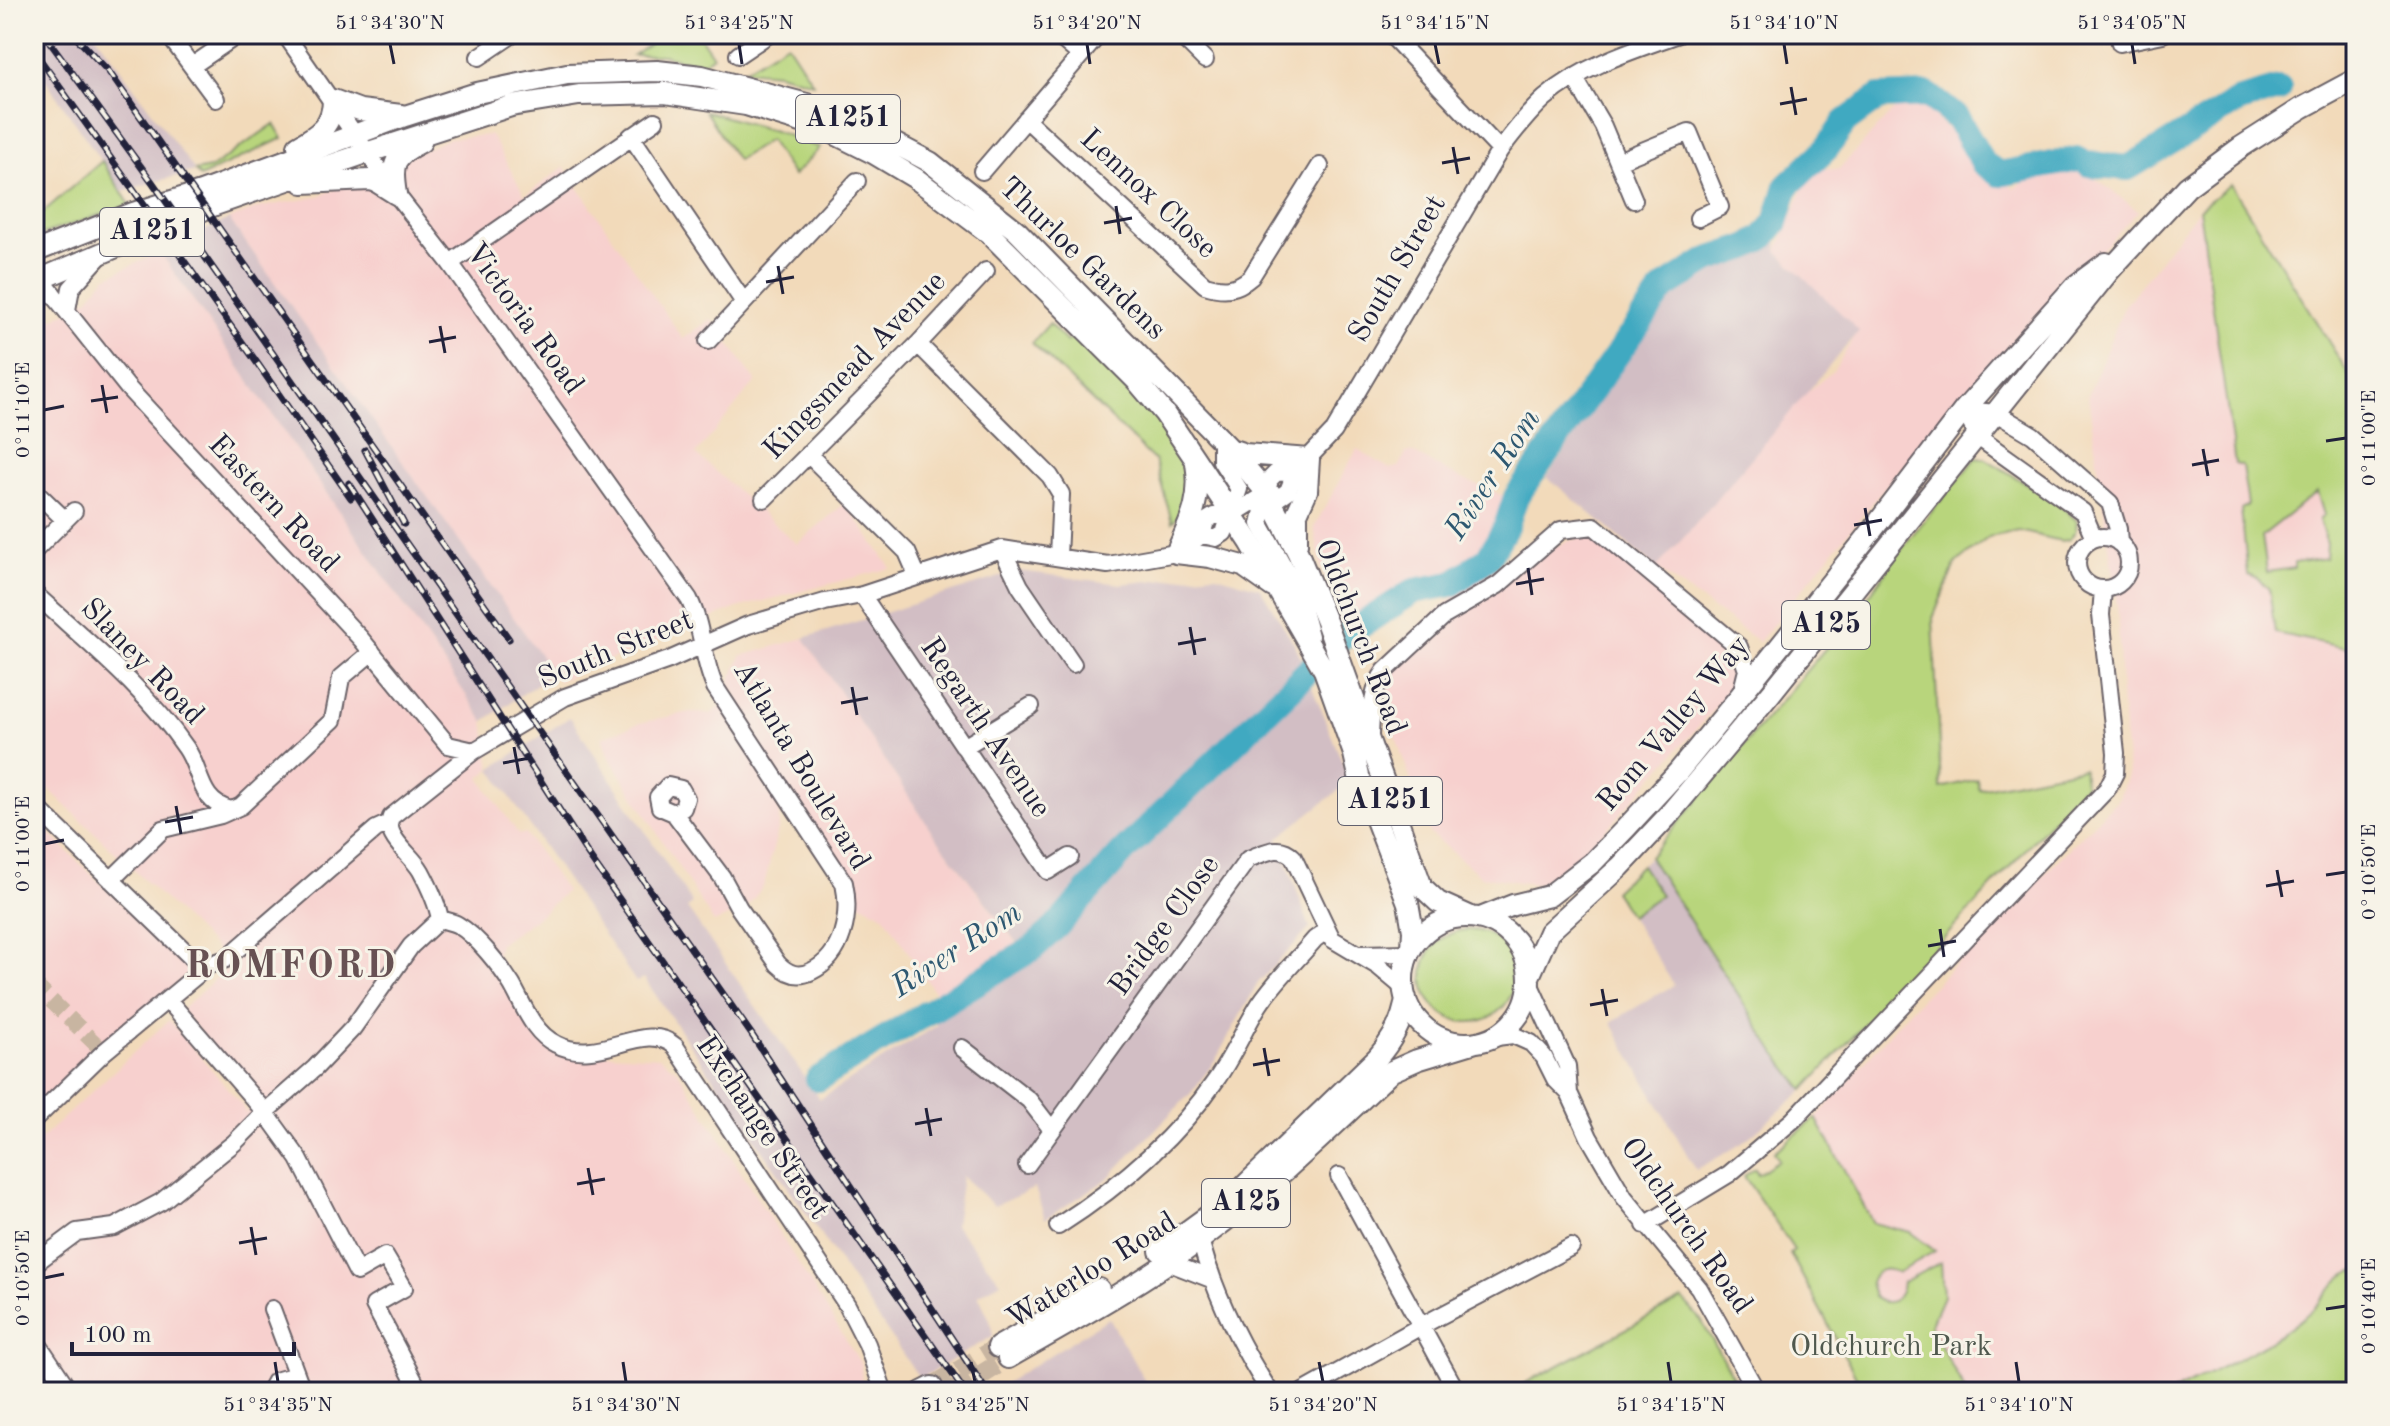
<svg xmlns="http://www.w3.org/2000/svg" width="2390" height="1426" viewBox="0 0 2390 1426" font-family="'Old Standard TT',serif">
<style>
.built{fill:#f7d0ce}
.industrial{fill:#d2bec4}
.green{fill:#b8d57c;stroke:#6d7c5c;stroke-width:2;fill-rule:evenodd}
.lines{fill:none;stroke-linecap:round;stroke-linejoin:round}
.river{stroke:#41a9c1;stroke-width:26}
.minor-tunnel{stroke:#c8b5a1;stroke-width:16;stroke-dasharray:16 8;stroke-linecap:butt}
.major-tunnel{stroke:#c8b5a1;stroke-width:20;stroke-dasharray:20 10;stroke-linecap:butt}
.minor-casing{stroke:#6b6267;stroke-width:20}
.major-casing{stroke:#6b6267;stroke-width:24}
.minor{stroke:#fff;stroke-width:16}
.major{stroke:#fff;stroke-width:20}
.rail-casing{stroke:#22223b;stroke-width:7}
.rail{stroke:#f7f3e8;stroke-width:4;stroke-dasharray:12;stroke-linecap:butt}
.ticks{fill:none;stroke:#22223b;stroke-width:3}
.labels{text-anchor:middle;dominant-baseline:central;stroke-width:6;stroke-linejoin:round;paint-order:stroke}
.shield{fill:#f7f3e8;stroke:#62616f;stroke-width:2}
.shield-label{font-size:28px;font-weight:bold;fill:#22223b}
.street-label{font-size:30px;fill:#22223b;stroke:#f7f3e8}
.park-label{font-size:30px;fill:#4f584e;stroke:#f7f3e8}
.water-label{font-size:32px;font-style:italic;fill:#2e5871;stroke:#f7f3e8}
.district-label{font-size:38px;font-weight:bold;letter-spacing:2px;fill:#675153;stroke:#f7f3e8}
.neatline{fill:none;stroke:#22223b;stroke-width:3}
.ticks-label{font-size:20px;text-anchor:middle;fill:#22223b}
</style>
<rect width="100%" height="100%" fill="#f7f3e8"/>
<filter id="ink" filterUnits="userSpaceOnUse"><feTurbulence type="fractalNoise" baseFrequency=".0125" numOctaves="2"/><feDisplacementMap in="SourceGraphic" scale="16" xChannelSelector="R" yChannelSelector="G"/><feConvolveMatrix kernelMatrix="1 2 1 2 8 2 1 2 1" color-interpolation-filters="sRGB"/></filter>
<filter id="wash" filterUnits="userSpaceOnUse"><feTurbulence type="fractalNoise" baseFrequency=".006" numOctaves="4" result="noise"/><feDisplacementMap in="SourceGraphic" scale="32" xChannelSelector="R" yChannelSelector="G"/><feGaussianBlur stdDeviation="1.8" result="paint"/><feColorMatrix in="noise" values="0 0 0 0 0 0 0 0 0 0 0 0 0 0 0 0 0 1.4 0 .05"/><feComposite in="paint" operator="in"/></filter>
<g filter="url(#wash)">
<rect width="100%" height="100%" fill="#f2daba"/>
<path class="built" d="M1909,94l105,95 50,-35 74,57 -242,263 -137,168 -103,-74 32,-35 118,-140 28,-23 24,-39 -81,-80 35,-84 26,3z
M491,135l34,61 39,-29 119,172 28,-20 45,62 -60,73 101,90 48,-41 46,65 -154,40 -179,73 -329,-462 32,-12 56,-10 133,-59z
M2199,209l36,254 7,2 16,114 88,69 10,-4v626l-11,3 -32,37 -30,23 -110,59h-207l-36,-67 13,-29 -2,-33 -38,19 -3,14 -6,5 -11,2 -9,-6 -4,-15 5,-9 9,-4 13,3 37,-21 -24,-19 -37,-9 -57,-105 92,-106 211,-214 9,-26 -7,-77 -3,-83 -30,-217 36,-88z
M160,252l324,469 7,48 -11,9 39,57 6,-2 41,58 -27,25 -40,28 -4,19 47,72 35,17 82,5 19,14 183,293 1,28h-815l-13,-20v-227l135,-125 73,85 3,8 13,-13 -77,-90 51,-46 -198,-189v-469h5l14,13 36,-21 17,-21z
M1357,449l33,20 8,-2 8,-14 5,-1 49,26 50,20 -26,53 -47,30 -25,1 -68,43 -23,-59 -7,-39z
M2317,492l7,24 -5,4 8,24 -1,14 -32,5v5l-27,4 -6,-36z
M1591,533l143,123 6,24 -155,173 -47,32 -57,-9 -52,-43 -39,-113 -20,-51 99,-85 41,-22z
M804,638l129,195 84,111 -80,52 -53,-81 -24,-12 -16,-20 -67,-108 -13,8 15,22v20l-15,60 -17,22 -33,16 -106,-168 -6,-18 38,-14 50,-11 20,2 27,-17 -7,-15 11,-26z
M34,819l157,151 -157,152z"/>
<path class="industrial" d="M34,34h61l100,137 -73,20 -88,-128z
M229,219l324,454 -69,48 -324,-469z
M1778,241l-1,10 82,80 -171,202 -32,35 -109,-91 131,-190 48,-28z
M1019,571l102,13 92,-10 47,14 35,57 52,129v10l-69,54 32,90 -52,55 -43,78 -24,32 -85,87 -61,39 -10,-31 -41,18 -32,-30 -7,49 46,57 -23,13 12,25 3,16 -73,43 -276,-401 -8,4 -145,-213 79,-52 122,186 -5,5 133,191 116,-73 1,-30 80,-53 -84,-110 -129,-195z
M1649,857l127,197 28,36 -63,54 -45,26 -85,-148 63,-37 -60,-94z
M1109,1318l42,74h-160z"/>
<path class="green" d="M665,34h33l15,22 -12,8 -39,-9h-29z
M787,43l26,40 -35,-10 -34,-3z
M705,111l76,22 39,15 -27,28 -24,-36 -32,20z
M274,124l9,14 -83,39 -5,-6 16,-3z
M102,161l28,44 -96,32v-17z
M2231,184l125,202v258l-10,4 -71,-15 -6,-44 -11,-10 -10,-4 -7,-66 7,-4 -6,-39 -7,-2 -36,-255zM2317,492l7,23 -5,5 8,24 -1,14 -32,5v5l-27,4 -5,-36z
M1049,324l18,18 10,-8c32,33 123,113 113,164 -2,11 -10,17 -18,24l-17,-61 -123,-118z
M1976,458l10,1 72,44 19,18 -1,9 -6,9 -9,2 -42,-10 -30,6 -34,27 -22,54 8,170 36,-9 2,10 104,-21 2,17 -281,305 -28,-36 -127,-197 214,-253 46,-65z
M1641,865l20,30 -31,21 -16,-25z
M1423 976a46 46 0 1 1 92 0a46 46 0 1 1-92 0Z
M1816,1118l57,105 37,9 25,19 -38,22c-12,-7 -23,-3 -27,9l4,15c14,11 28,3 29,-15l38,-20 2,34 -13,30 36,66h-102l-74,-139 4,-3 -50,-74 11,-7 3,5 21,-14 -5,-8z
M2356,1270v122h-183c46,-25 100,-46 139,-82 15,-13 24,-35 44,-40z
M1682,1299l19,21 40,72h-232z"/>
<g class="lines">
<path class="river" d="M2089,164l39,4 112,-68 39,-11
M818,1079l214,-130 24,-22 67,-75 220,-215 71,-46 38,-7 36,-26 18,-31 10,-30 148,-209 44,-28 39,-13 16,-9 13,-16 11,-36 40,-38 18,-26 34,-25 49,-2 29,23 26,45 16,11 79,-15"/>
</g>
</g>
<g filter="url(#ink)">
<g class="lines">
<path class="minor-tunnel" d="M34,984l70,68"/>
<path class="major-tunnel" d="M932,1387l66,-40
M954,1392l54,-34"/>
<defs>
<path id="minor" d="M168,34l48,65
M285,34l111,160 54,69 239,336c14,28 13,60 26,88l129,196c7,32 -1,73 -32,88 -14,7 -24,3 -34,-7l-39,-56 -17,-31 -48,-64 -14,-6 -2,-10 10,-11 13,3 5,9 -3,10 -9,5
M1056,34l23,20
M1179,34l26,26
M1390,34l110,116
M2120,43l43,-9
M738,55l31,-21
M479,57l34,-23
M192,66l47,-32
M1574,77l29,49 31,74
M1026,119l179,166c19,6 31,5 46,-8l69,-111
M631,136l112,165
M1618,161l71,-29 31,75 -22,11
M982,171l117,-137
M450,263l205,-142
M41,279l87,109 233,251 87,106 26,6
M67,310l4,-22 28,-31
M708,341l149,-160
M918,344l132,132 11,18 -3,62
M1964,410l32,3 37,22 77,68 8,26 1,14
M1964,410l14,27 105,75 11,26
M808,454l99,98 10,23
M1296,471l-20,2 -6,6 -10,45 37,66 13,46
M34,490l31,30
M764,499l154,-155 68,-73
M1202,535l14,3 8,-5 15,-44 -18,-28v-20
M2077 563a26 26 0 1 1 52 0a26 26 0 1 1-52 0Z
M1002,549l18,37 53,78
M34,551l40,-40
M34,593c53,49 111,95 152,155 16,23 12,54 45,62
M862,595l186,276 22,-14
M1370,735c1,-21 2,-47 15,-64l59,-55 54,-31 63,-55 33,-4 145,121 8,23 -5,20
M964,747l67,-41
M34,805l159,154 16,6
M389,823c2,20 22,31 32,48 8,15 16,31 19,48
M111,880l52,-51 58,-14 20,-9 92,-86 8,-42 31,-26
M440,919c6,2 13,3 18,6 19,11 43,42 54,60 12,21 21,48 44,59 44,23 88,-25 119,2l172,259 20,39 17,48
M1360,954l49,-1
M1530,985l37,81 2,27 20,44 35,60 75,91 58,104
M168,1000l97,112 34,47 58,113 28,-16 19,32 -30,17 46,87
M1488,1038l25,-3 18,8 13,14 11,22 14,14
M962,1048l67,52 23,30
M34,1120l70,-68 105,-87 17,-6 150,-130 13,-6 2,-6 83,-66 91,-54 104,-37 79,-35 77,-23 37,-7 140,-46 106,16 68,-12 26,-18 4,-14 8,-5 18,-1 35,-22 14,3 7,-5 8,-20 38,-40 166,-281c14,-18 28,-37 45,-52 37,-32 88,-48 134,-64
M1027,1165l221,-306c17,-6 32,-16 45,-2l39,82 47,28 25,21
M1339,1176l118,216
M1645,1225l84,-51 64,-54 314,-331 8,-16 1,-20 -15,-138 2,-26
M1058,1226c61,-39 117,-86 158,-146 17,-24 28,-51 43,-75 16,-24 38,-45 56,-66l11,-8
M1200,1240c15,55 39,104 70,152
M1167,1262l44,17
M34,1264l43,-32 37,-5 47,-25 73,-59 31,-31 50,-44 38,-40 58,-82 29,-27
M272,1309l31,83
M34,1338l36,54
M269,1392l6,-11 14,-4 8,4 5,10
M1303,1392l118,-66 150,-79"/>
<path id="major" d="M298,146c20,-11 35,-21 35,-46l27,10 41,5
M303,183l67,-3 7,2 19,12
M396,194c-5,-30 -3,-38 25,-52
M34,252l99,-39 68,-21 204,-76 72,-23 90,-19 90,-3 45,5 131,35 97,51 87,69 213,218 37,44 31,60 29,71 95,263 16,15 31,14
M34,282l181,-77 154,-53 142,-46 68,-11 86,-2 81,12 81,25 46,23 42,25 75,56 146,146 28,33 31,46 55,83 74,128 30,84 5,22 49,127 5,28 -1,16
M1230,449l15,5 64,5 -2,32 -10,22v31
M1196,463c6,36 -5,57 -20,90l34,4 33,9 30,21
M1483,917l30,-12 36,-9 44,-34 33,-34 52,-56 62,-76 124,-155 100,-131 111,-124 31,-23
M1403 980a63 63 0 1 1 126 0a63 63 0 1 1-126 0Z
M1529,977l20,-45 71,-65 46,-49 105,-125 339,-423 77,-83 54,-40 61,-39 54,-29
M1160,1251l70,-51 147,-142c15,-17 26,-37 29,-60
M998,1347l101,-58
M1008,1358c68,-39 139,-77 201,-125 65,-49 124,-107 183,-162l25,-11 59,-18
M922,1392l10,-5"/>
</defs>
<use href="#minor" class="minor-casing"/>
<use href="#major" class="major-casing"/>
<use href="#minor" class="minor"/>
<use href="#major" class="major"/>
<defs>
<path id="rail" d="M44,34l109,149 599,852 235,357
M74,35l35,37 400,567
M34,51l221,309 96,138
M365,450l39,74
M349,483l240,373 376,536"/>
</defs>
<use href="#rail" class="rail-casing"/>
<use href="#rail" class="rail"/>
</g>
</g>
<path class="ticks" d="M390,44l4,20M739,44l3,20M1087,44l3,20M1435,44l4,20M1784,44l3,20M2132,44l3,20M1791,87l5,28M1780,104l27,-5M1453,147l5,27M1442,163l28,-5M1116,206l4,28M1104,223l28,-5M778,266l5,28M766,282l28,-5M440,326l5,27M429,342l27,-5M102,385l5,28M91,401l27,-4M44,410l20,-4M2326,441l20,-3M2203,449l5,27M2192,465l27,-5M1865,508l5,28M1854,525l28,-5M1528,568l4,27M1516,584l28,-5M1190,627l5,28M1178,644l28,-5M852,687l5,28M841,703l27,-5M514,747l5,27M503,763l27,-5M176,806l5,28M165,822l28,-5M44,844l20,-4M2277,870l5,27M2326,875l20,-3M2266,886l28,-5M1940,929l4,28M1928,946l28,-5M1602,989l5,27M1590,1005l28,-5M1264,1048l5,28M1253,1065l27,-5M926,1108l5,28M915,1124l27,-5M588,1168l5,27M577,1184l28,-5M251,1227l5,28M239,1243l28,-5M44,1278l20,-4M2326,1309l20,-3M275,1362l3,20M623,1362l3,20M971,1362l4,20M1319,1362l4,20M1668,1362l3,20M2016,1362l3,20"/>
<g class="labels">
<g class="shield">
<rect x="796" y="95" width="104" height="48" rx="6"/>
<rect x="100" y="208" width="104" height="48" rx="6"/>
<rect x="1782" y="601" width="88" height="48" rx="6"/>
<rect x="1338" y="777" width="104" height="48" rx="6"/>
<rect x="1202" y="1179" width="88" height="48" rx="6"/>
</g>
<g class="shield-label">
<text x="848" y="119">A1251</text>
<text x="152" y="232">A1251</text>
<text x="1826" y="625">A125</text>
<text x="1390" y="801">A1251</text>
<text x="1246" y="1203">A125</text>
</g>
<g class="street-label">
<text transform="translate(1148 194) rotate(43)">Lennox Close</text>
<text transform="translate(1082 259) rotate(44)">Thurloe Gardens</text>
<text transform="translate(1398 269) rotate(-60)">South Street</text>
<text transform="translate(524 319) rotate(54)">Victoria Road</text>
<text transform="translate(855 366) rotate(-46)">Kingsmead Avenue</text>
<text transform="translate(273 504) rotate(47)">Eastern Road</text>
<text transform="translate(1360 637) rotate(69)">Oldchurch Road</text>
<text transform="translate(616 650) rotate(-22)">South Street</text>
<text transform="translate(142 662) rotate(46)">Slaney Road</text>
<text transform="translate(1674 724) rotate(-50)">Rom Valley Way</text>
<text transform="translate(985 728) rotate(56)">Regarth Avenue</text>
<text transform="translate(801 766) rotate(59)">Atlanta Boulevard</text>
<text transform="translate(1165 926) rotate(-54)">Bridge Close</text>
<text transform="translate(762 1128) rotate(56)">Exchange Street</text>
<text transform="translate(1686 1226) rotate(55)">Oldchurch Road</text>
<text transform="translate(1092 1271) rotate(-32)">Waterloo Road</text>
</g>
<g class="park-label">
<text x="1891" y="1347">Oldchurch Park</text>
</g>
<g class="water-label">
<text transform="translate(1494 475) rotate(-57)">River Rom</text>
<text transform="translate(957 951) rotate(-33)">River Rom</text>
</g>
<g class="district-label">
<text x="291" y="967">ROMFORD</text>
</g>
</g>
<rect width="2390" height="1426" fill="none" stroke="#f7f3e8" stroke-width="88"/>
<path d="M72 1342v12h222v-12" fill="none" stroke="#22223b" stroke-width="4"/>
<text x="84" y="1342" font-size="24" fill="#22223b" stroke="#f7f3e8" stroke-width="6" paint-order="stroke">100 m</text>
<rect x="44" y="44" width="2302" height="1338" class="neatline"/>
<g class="ticks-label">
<text x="390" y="29">51°34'30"N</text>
<text x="739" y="29">51°34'25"N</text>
<text x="1087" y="29">51°34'20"N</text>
<text x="1435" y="29">51°34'15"N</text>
<text x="1784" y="29">51°34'10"N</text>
<text x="2132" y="29">51°34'05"N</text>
<text transform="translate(22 410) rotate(-90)" y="7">0°11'10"E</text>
<text transform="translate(2368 438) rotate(-90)" y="7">0°11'00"E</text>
<text transform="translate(22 844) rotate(-90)" y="7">0°11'00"E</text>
<text transform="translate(2368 872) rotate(-90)" y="7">0°10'50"E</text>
<text transform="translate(22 1278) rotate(-90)" y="7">0°10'50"E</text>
<text transform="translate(2368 1306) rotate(-90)" y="7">0°10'40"E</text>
<text x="278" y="1411">51°34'35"N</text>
<text x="626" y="1411">51°34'30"N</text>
<text x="975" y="1411">51°34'25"N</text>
<text x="1323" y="1411">51°34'20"N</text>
<text x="1671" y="1411">51°34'15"N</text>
<text x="2019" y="1411">51°34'10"N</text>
</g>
</svg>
